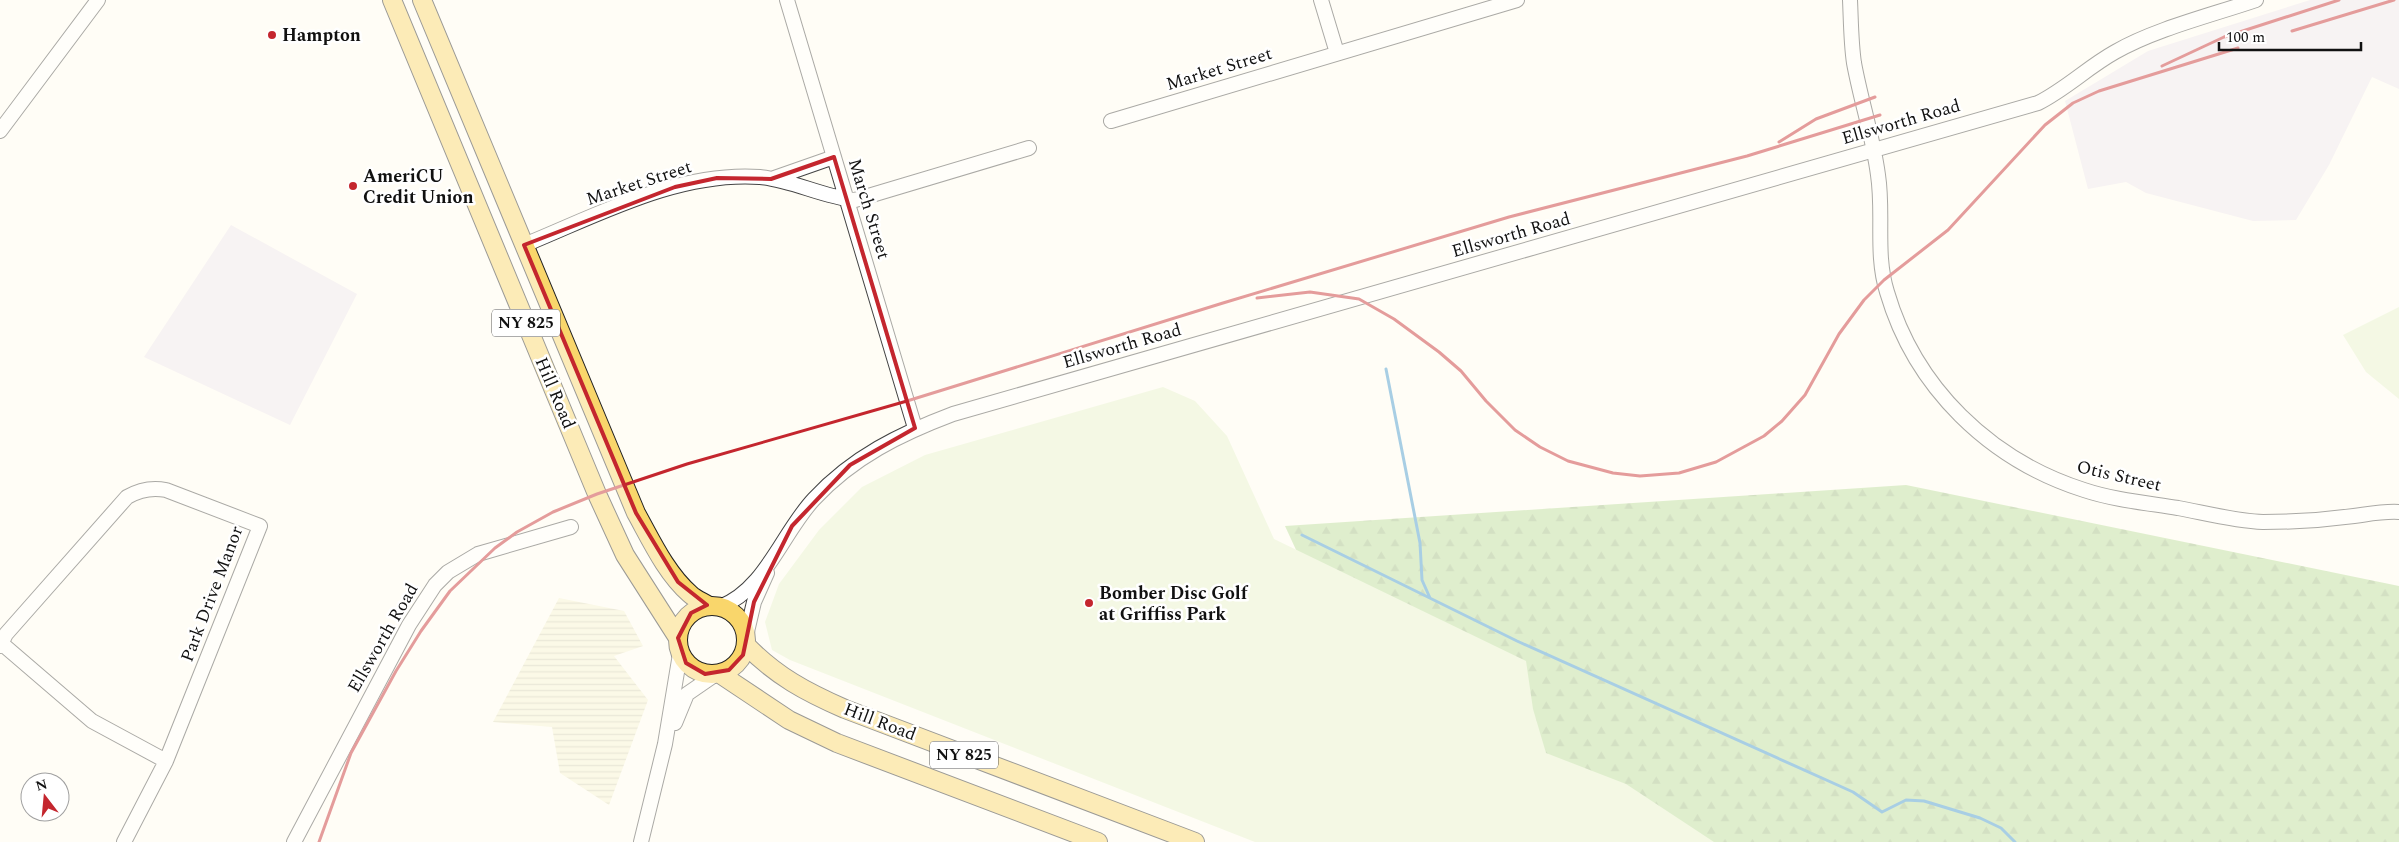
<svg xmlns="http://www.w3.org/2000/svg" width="2399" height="842" viewBox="0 0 2399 842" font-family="Spectral,serif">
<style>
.industrial{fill:#eee6ef}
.farmland{fill:url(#farmland-rules)}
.forest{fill:url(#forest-firs)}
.pitch{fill:#e6f2cf}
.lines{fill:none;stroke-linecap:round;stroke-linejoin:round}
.stream{stroke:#3f96cf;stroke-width:3}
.minor-casing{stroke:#444;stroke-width:16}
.major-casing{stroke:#222;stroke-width:20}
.minor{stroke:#fff;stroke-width:14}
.major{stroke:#f9d66b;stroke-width:18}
.rail{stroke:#c4262e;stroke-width:3}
.marked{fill:none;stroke:#c4262e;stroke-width:4;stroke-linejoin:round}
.poi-dot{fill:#c4262e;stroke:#fff;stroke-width:2}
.labels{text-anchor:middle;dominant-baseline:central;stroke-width:5;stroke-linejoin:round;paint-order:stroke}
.shield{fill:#fff;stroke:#585858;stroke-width:1}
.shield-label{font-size:16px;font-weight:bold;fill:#111}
.poi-label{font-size:18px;font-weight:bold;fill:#111;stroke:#fff;text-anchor:start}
.street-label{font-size:18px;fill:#111;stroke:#fff}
</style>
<defs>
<pattern id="farmland-rules" width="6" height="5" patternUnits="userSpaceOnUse" patternTransform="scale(1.25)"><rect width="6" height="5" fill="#f6f3d4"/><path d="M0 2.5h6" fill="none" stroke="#d2cfb5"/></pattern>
<pattern id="forest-firs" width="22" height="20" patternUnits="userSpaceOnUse" patternTransform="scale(1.25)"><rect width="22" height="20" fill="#b9dc9c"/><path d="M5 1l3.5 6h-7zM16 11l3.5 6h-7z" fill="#9ebc85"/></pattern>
</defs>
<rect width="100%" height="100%" fill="#fffdf5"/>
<path class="industrial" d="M2310,0h89v89l-27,-12 -43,88 -33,55 -43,1 -107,-28 -20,-11 -38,7 -23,-88 83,-50z
M231,225l126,69 -67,131 -146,-68z"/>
<path class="farmland" d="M559,598l65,13 19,35 -29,10 34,44 -39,105 -49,-32 -8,-46 -59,-5z"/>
<path class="forest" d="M1906,485l493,101v256h-960l-16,-17 -138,-299z"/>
<path class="pitch" d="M2399,307v92l-33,-27 -23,-37z
M1163,387l32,14 32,35 47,103 252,122 7,48 13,44 80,31 88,58h-459l-465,-182 -18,-10 -7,-28 14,-38 40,-54 43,-43 63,-32z"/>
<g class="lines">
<path class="stream" d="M1386,369l34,174 2,37 8,18
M1302,535l215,106 336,151 29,20 24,-12 18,1 56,17 21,10 14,14"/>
<defs>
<path id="minor" d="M787,0l128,428
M1321,0l16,53
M1850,0c1,21 1,43 4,63 7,38 19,74 24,112 6,39 -3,79 9,117 28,96 103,168 197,198 30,10 63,13 94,18 27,5 57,13 85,14 30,0 61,-2 91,-6 15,-2 30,-5 45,-4
M1111,121l406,-121
M0,131l98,-131
M774,178l60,-21
M524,245c74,-30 154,-74 236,-68 33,3 62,20 95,23l174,-52
M720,607c46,-18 62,-74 94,-108 39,-42 86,-65 139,-85l1085,-311c28,-14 50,-36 77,-51 40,-23 97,-37 141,-52
M746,636l8,-34 13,-29
M0,642l92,79 74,40
M0,646l6,-12 121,-137c12,-7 24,-10 39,-7l94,36 -94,235 -42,81
M675,723l12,-29 29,-20
M294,842l115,-217 26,-40 13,-13 30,-18 93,-27
M641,842l24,-98 15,-90"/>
<path id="major" d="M392,0l205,494 28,61 53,83
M422,0l214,513c15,27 30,60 54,81 5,5 13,8 19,12
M678 640a34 34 0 1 1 68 0a34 34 0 1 1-68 0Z
M746,645c30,31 60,47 99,64l350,133
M720,674l69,46 48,23 261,99"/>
</defs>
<use href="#minor" class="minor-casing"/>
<use href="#major" class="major-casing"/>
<use href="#minor" class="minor"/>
<use href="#major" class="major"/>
<path class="rail" d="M2292,31l102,-31
M2162,66l62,-29 115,-37
M1779,142l37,-23 59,-22
M1257,298l53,-6 49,7 35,20 45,33 22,19 25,30 29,29 25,17 28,14 45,12 27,3 39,-3 37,-11 48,-26 18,-15 23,-26 34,-61 25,-34 20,-20 64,-50 97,-105 28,-22 26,-12 139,-43
M319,842l32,-89 45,-82 25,-40 29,-40 45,-43 22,-16 36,-20 44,-18 90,-30 220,-63 316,-98 286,-86 238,-61 133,-41"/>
</g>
<path d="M0 0H2399V842H0ZM834,157l81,271 -65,37 -58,61 -38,76 -11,53 -14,15 -24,4 -19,-11 -8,-25 13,-25 16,-8 -29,-23 -42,-69 -112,-268 151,-58 42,-9 54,1z" fill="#fffdf5" fill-opacity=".55" fill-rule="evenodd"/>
<path class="marked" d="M834,157l81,271 -65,37 -58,61 -38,76 -11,53 -14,15 -24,4 -19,-11 -8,-25 13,-25 16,-8 -29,-23 -42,-69 -112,-268 151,-58 42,-9 54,1z"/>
<g class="poi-dot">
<circle cx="272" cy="35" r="5"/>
<circle cx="353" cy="186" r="5"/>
<circle cx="1089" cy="603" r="5"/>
</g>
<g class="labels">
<g class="shield">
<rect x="492" y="309.5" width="68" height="27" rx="4"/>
<rect x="930" y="741.5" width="68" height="27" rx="4"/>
</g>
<g class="shield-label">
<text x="526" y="323">NY 825</text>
<text x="964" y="755">NY 825</text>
</g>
<g class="poi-label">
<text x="282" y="35">Hampton</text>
<text x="363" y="176">AmeriCU<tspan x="363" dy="21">Credit Union</tspan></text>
<text x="1099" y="593">Bomber Disc Golf<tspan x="1099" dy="21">at Griffiss Park</tspan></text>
</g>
<g class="street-label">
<text transform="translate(1219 69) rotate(-17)">Market Street</text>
<text transform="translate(1901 122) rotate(-16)">Ellsworth Road</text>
<text transform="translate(639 183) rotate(-18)">Market Street</text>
<text transform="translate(869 209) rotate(73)">March Street</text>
<text transform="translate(1511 235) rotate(-16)">Ellsworth Road</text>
<text transform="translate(1122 346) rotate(-16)">Ellsworth Road</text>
<text transform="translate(555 393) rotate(67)">Hill Road</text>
<text transform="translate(2119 476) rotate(13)">Otis Street</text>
<text transform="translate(212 594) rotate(-69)">Park Drive Manor</text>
<text transform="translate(383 638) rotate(-60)">Ellsworth Road</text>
<text transform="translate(880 722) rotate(21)">Hill Road</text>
</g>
</g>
<g transform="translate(45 797) rotate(344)"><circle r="24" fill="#ffffff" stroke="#a0a0a0"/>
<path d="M0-4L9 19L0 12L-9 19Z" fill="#c4262e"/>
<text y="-8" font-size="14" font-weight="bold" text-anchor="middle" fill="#111111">N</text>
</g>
<path d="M2219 42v8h142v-8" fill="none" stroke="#111111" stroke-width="2.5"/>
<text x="2226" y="42" font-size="15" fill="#111111" stroke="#ffffff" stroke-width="4" paint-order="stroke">100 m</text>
</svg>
